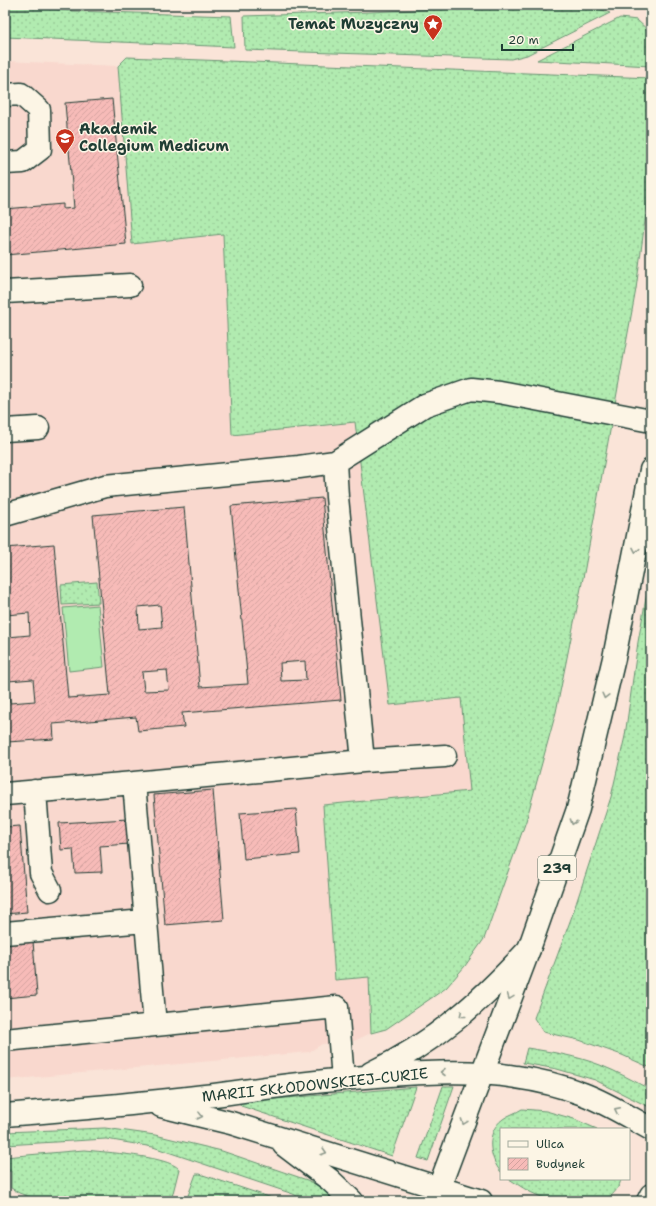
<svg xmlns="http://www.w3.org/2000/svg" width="656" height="1206" viewBox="0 0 656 1206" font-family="'Shantell Sans',sans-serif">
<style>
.built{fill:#f9d8ce}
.grass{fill:url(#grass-dots);stroke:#689472}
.pitch{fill:#b1ebb0;stroke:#689472}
.building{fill:url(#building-hatch);stroke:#1f3d34;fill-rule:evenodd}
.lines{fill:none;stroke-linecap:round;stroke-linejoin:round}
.minor-casing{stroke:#1f3d34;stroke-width:25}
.major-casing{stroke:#1f3d34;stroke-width:25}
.minor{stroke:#fcf5e5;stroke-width:22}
.major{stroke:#fcf5e5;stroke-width:22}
.oneway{stroke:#8e998c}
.labels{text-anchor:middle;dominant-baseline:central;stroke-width:3;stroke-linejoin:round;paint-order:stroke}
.shield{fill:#fcf5e5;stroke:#617469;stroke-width:1}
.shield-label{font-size:14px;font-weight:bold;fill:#1f3d34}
.poi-label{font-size:15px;font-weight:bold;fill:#1f3d34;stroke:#fcf5e5;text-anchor:end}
.street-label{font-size:15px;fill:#1f3d34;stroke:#fcf5e5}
</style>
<defs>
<pattern id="grass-dots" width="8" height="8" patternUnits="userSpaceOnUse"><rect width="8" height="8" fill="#b1ebb0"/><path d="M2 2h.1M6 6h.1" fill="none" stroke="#98ca98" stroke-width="1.8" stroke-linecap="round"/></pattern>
<pattern id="building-hatch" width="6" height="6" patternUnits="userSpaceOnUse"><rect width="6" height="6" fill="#f7bbb8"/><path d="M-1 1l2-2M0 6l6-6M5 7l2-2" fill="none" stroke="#d3a29f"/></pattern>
</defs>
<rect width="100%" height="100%" fill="#fae4d8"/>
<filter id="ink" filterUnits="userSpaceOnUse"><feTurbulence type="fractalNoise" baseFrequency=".025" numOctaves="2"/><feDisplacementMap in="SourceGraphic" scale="8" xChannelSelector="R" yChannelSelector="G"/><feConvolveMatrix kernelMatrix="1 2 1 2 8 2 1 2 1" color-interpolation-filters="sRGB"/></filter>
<g filter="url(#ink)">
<path class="built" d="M5,61l113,5 14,178 91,-10 9,201 123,-13 35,282 71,-6 10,93 -148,14 12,175 34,-3 2,56 -17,8 -32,3 -13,8 -304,28z"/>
<path class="grass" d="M5,5l68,6 158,5 3,31 -229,-10z
M529,5h62l19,8 -83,42 -16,4 -266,-9 -1,-34 125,-4z
M620,18l17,2 14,13v33l-114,-6z
M127,57l524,21v97l-15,114 -52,284 -28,139 -30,109 -42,118 -19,27 -19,22 -60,41 -15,4 -2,-56 -34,3 -12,-175 147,-14 -9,-93 -71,7 -35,-283 -123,13 -9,-201 -91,10 -14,-178z
M651,571v497l-29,-13 -43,-15 -36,-8 -9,-14 38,-102 39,-119 14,-61 13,-94z
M97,582l2,21 -37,2 -1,-20z
M527,1048c25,4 50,8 73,17 18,7 34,16 51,25v18l-56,-28 -38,-11 -34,-6z
M443,1086h11l-26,75 -10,-3z
M416,1087l-24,69 -151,-50 -2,-4z
M522,1109l24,2 28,8 23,10h-96v43c-12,-14 -16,-40 2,-53 5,-4 13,-6 19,-10z
M105,1128l50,7 67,16 85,29 17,9 5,6 1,6h-23l-14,-7 -140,-47 -47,-8 -101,6v-13z
M84,1150c19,2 84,6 95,19l-8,32h-130l-22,-8 -8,-5v-17h-6v-14z
M196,1174h4l81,27h-95z
M509,1179h112c-1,7 -7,16 -14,19 -14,7 -54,3 -68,-2 -11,-4 -20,-11 -30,-17z"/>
<path class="pitch" d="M98,605l6,62 -35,4 -6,-63z"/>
<path class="building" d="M112,99l14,145 -121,11v-46l58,-5v5l11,-1 -9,-105z
M322,498l19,202 -159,13 2,14 -46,4 -2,-14 -83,7 1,15 -47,3 -1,-11h-1v-183l49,-4 14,154 42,-3 -17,-180 91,-8 16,180 48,-3 -17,-178zM160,605l2,22 -23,2 -1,-22zM29,613l1,22 -22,2 -2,-22zM305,661l1,19 -25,1 -1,-18zM167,670l2,20 -25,1 -2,-19zM33,679l2,22 -25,2 -2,-22z
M213,790l11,130 -59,5 -11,-130z
M296,809l4,45 -56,5 -4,-46z
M128,819l2,25 -30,2 2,26 -27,1 -2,-24 -12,1 -2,-27z
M20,826l7,86 -22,2v-87z
M33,941l4,54 -32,3v-55z"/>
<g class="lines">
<defs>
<path id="minor" d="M5,95l16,-1 18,16 1,39 -17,13 -18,1
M5,292l125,-7
M5,430l33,-2
M335,462l90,-57 46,-16 28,3 152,29
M5,515l100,-29 194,-19 36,-5 2,35 26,264
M134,783l21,242
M35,791l6,82 9,17
M5,794l129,-11 229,-22 82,-5
M5,933l140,-12
M5,1040l332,-33 6,72
M371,1073c65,-31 110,-72 158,-124
M161,1106l70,17 250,78
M5,1115c73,-6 145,-12 217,-21 56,-8 112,-15 168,-19 43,-3 84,-5 126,2 22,3 46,9 67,17 24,9 46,23 68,35
M284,1145l46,35 22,21"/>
<path id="major" d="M434,1201l95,-252 49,-140 36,-151 37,-188
M648,1201l3,-6"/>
</defs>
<use href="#minor" class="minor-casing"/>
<use href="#major" class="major-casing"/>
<use href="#minor" class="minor"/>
<use href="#major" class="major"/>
</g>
<defs><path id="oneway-chevron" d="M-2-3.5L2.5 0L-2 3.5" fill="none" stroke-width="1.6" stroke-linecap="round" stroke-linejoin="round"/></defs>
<g class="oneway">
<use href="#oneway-chevron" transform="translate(636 550) rotate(101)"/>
<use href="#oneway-chevron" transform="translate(605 696) rotate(104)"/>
<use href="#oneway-chevron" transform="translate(573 822) rotate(109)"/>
<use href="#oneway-chevron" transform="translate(510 997) rotate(111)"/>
<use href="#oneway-chevron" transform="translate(462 1015) rotate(141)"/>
<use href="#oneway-chevron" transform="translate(443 1072) rotate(180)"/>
<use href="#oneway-chevron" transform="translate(617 1110) rotate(-154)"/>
<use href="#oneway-chevron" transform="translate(200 1116) rotate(14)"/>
<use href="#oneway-chevron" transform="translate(464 1122) rotate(110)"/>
<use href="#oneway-chevron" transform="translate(324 1152) rotate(17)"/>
</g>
</g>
<defs>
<symbol id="sight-pin" viewBox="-11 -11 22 30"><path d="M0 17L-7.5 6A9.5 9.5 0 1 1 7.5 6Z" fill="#c8321e" stroke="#fcf5e5"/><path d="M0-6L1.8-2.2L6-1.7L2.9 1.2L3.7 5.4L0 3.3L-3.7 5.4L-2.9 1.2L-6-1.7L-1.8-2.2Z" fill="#fff"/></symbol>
<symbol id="university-pin" viewBox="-11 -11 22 30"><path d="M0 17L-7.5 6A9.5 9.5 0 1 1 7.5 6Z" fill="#c8321e" stroke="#fcf5e5"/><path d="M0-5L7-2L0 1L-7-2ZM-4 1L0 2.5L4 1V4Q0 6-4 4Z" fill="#fff"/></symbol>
</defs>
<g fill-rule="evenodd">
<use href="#sight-pin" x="422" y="13" width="22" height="30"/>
<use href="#university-pin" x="54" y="127" width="22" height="30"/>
</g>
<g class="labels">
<rect class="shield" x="538" y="856" width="38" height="24" rx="3"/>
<g class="shield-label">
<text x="557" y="868">239</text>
</g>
<g class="poi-label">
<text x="419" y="24">Temat Muzyczny</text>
<text x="79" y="129" text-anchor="start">Akademik<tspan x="79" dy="17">Collegium Medicum</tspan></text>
</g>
<g class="street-label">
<text transform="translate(315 1085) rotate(-6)">MARII SKŁODOWSKIEJ-CURIE</text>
</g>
</g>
<rect width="656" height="1206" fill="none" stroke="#fcf5e5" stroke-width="20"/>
<rect x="10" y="10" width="636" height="1186" fill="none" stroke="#1f3d34" stroke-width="1.5" filter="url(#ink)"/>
<rect x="500" y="1128" width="130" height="52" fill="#fcf5e5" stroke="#a4ab9e"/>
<rect x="508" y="1141" width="20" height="6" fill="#fcf5e5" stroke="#a4ab9e"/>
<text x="536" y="1148" font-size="12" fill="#1f3d34">Ulica</text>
<rect x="508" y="1158" width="20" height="12" fill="url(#building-hatch)" stroke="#a4ab9e"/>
<text x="536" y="1168" font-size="12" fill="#1f3d34">Budynek</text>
<path d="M502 44v6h71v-6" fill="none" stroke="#1f3d34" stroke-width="2"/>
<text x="508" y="44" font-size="12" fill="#1f3d34" stroke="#fcf5e5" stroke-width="3" paint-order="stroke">20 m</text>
</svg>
